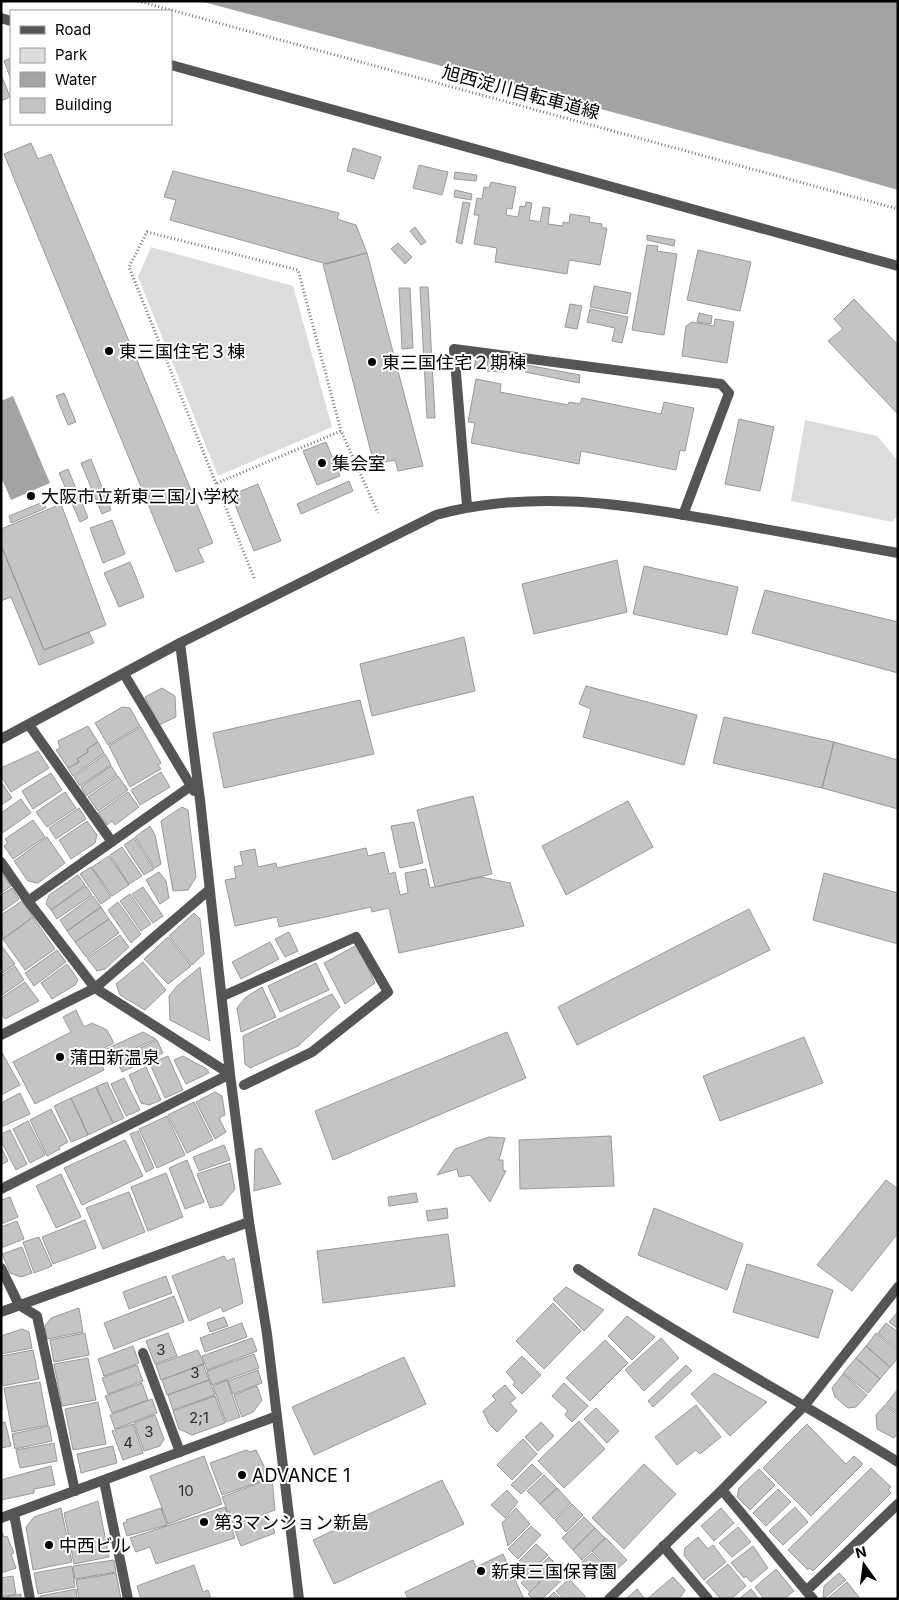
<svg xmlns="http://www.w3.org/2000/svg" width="899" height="1600" viewBox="0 0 899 1600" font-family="Inter,'Noto Sans JP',sans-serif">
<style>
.green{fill:#dcdcdc}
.water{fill:#a3a3a3}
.building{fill:#c4c4c4;stroke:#999}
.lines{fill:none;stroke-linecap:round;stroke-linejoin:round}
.path{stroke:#777;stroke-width:3;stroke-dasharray:1 2.5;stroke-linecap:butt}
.service{stroke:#555;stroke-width:10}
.minor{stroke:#555;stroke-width:10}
.tertiary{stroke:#555;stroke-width:10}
.poi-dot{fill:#000;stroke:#fff;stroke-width:2}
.labels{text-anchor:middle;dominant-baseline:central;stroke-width:4;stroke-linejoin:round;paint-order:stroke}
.number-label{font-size:15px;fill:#313131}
.street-label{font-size:18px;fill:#000;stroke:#fff}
.poi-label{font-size:18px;fill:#000;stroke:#fff;text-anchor:start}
</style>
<rect width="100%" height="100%" fill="#fff"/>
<path class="green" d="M151,247l142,39 39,141 -114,49 -80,-199z
M805,420l72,16 21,25v54l-6,7 -101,-21z"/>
<path class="water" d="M200,1h698v189l-63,-18z
M13,396l37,87 -39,17 -10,-23v-76z"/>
<path class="building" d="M11,58v21l-7,-18z
M1,74l9,23 -9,4z
M31,143l7,16 13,-5 162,389 -15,6 6,13 -28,10 -172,-418z
M353,148l28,9 -7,22 -27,-8z
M419,165l29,7 -6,23 -29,-7z
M173,171l166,42 -2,6 19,6 11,28 -40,11 -157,-44 6,-20 -12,-3z
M455,172l22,3 -1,6 -22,-2z
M491,182l25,5 -4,22 -5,-1 -1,7 12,2 2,-11 5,1 1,-5 6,1 -3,17 11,2 3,-15 7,1 -2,16 15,2v-4l6,1 1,-9 20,3 -1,5 13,2v4h5l-7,37 -31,-5 -2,14 -72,-12 2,-14 -23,-4 5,-29h-5l3,-17 5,1 2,-12 5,1z
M455,190l17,4 -1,6 -17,-3z
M463,202l7,1 -8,41 -6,-2z
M415,227l11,15 -5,3 -11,-14z
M647,235l28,5 -1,6 -27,-6z
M398,243l14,14 -7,7 -14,-15z
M647,245l11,1 -1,5 20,3 -13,81 -32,-5z
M698,250l53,12 -11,49 -53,-11z
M367,253l56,213 -25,5 -3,-11 -21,4 -51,-200z
M594,286l37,7 -4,21 -37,-7z
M420,287h8l7,131h-8z
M399,288h11l3,60 -11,1z
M854,299l44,46v69l-70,-73 15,-12 -9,-10z
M570,304l12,2 -5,23 -12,-2z
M590,309l38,8 -6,26 -10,-2 3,-13 -28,-6z
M699,313l13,3 -1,8 -14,-2z
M715,319l19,3 -7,41 -45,-7 4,-30 6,-4 22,4z
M476,356l10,1 -2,13 -10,-1z
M488,356h16v16l-17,-1z
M527,365l53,10 -1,8 -54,-11z
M476,379l25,5 -1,8 68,13 1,-3 11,2 2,-6 79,16 3,-12 30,6 -9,43 -5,-1 -4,20 -95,-19 -2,13 -108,-21 4,-20 -7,-1z
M64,393l12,29 -8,3 -12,-29z
M739,419l35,8 -14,64 -35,-7z
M326,442l14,34 -23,9 -14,-34z
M91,459l20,51 -9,4 -21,-51z
M68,469l20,49 -8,4 -21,-49z
M349,481l4,10 -52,23 -4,-10z
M258,484l23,57 -27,10 -23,-56z
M43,502l3,6 -35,15 -2,-7z
M61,504l45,121 -62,25 -43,-105v-16z
M112,520l13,34 -22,9 -13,-35z
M1,545l43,105 45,-18 5,11 -55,22 -28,-68 -10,4z
M617,560l10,52 -93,22 -12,-50z
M130,562l14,35 -25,10 -15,-34z
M644,566l94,21 -11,48 -94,-21z
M765,590l133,32v51l-146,-40z
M464,637l11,54 -103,25 -12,-52z
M586,686l111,29 -13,50 -101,-28 8,-28 -12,-5z
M162,688l13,8 1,21 -17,8 -14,-28z
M360,700l14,54 -150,34 -11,-55z
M122,707l8,1 10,18 -32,19 -13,-22z
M724,717l110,25 -12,46 -109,-25z
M88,726l10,16 -11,7 1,3 -11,7 2,3 -11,6 -12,-18 4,-2 -2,-7z
M141,727l20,36 -3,2 3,4 -31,18 -21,-41z
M98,742l6,11 -31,23 -5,-8 11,-6 -2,-3 11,-7 -1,-3z
M834,742l64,18v49l-76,-21z
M38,751l11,17 -38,24 -10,-16v-8z
M105,754l6,11 -31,21 -6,-9z
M111,766l6,9 -31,21 -5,-9z
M161,772l9,15 -30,18 -9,-15z
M51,773l11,17 -29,19 -11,-18z
M118,776l10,14 -30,21 -10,-14z
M1,782l11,16 -11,7z
M65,792l11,16 -29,19 -11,-15z
M128,792l11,15 -24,18 -3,-4 -5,4 -9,-12z
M473,796l19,78 -57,13 -18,-77z
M21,799l10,14 -30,21v-21z
M628,801l25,46 -87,48 -24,-49z
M182,807l6,3 8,67 -8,13 -15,1 -12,-70z
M79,808l7,11 -30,20 -7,-11z
M33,820l12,17 -32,22 -9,-13 4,-3 -3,-4z
M87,821l10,14 -2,8 -24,16 -12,-19z
M414,822l9,41 -23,5 -9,-42z
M150,826l5,9 6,29 -6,4 -20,-31z
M47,837l18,26 -27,20 -10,-2 -14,-20z
M134,838l20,31 -10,6 -20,-30z
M122,847l20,29 -13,8 -19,-29z
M366,848l2,8 16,-4 5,22 6,-2 5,23 8,-2 -3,-20 21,-4 4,19 51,-11 29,6 14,43 -125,27 -10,-45 -17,4 -1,-5 -92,20 -2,-10 -42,9 -10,-46 11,-2 -2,-11 9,-2 -3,-13 15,-3 3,18 18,-4 1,5z
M109,856l20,29 -17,11 -20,-29z
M91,867l20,30 -10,7 -21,-30z
M1,872l10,14 -10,7z
M159,872l7,9 3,17 -9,6 -14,-24z
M824,873l74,20v51l-85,-24z
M78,875l7,10 -34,25 -5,-6 3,-9z
M86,886l6,9 -35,24 -6,-9z
M143,887l20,29 -10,7 -21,-29z
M12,888l7,11 -18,13v-17z
M130,894l21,30 -10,7 -21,-30z
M93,896l8,11 -34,24 -7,-11z
M22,901l11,16 -30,22 -2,-24z
M118,902l23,32 -10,9 -23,-33z
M101,907l8,12 -34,23 -8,-11z
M749,909l21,41 -193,95 -19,-38z
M194,913l6,6 4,35 -12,11 -23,-29z
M33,917l22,32 -30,21 -22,-31z
M109,919l10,14 -33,24 -11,-15z
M289,932l9,19 -13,6 -10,-18z
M120,935l9,12 -24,22 -8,2 -10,-13z
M168,937l23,29 -23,18 -24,-25z
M270,942l9,17 -38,20 -9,-17z
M1,945l14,19 -14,10z
M357,945l18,38 -30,21 -21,-41z
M57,950l9,12 -32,24 -9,-13z
M143,962l23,28 -21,20 -25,-15 -4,-11z
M316,963l13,27 -49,22 -12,-26z
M67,964l11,16 -3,5 -23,14 -11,-16z
M15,966l9,14 -23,16v-20z
M200,967l10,74 -40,-21 -1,-24 8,-10z
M25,982l14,19 -34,18 -4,-6v-15z
M262,987l14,30 -35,15 -4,-24 9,-11z
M332,994l8,13 -42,39 -48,22 -5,-4 -2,-28z
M76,1010l8,17 8,-4 15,7 7,13 -18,9 8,18 -69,34 -22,-42 58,-30 -8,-15z
M143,1032l13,7 -41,18 -1,-3 -9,4 -3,-7z
M507,1032l19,46 -193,82 -18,-49z
M804,1037l19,46 -103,38 -17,-45z
M157,1040l6,13 -41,19 -6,-13z
M1,1051l19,34 -19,10z
M168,1056l15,34 -18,8 -15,-34z
M183,1056l24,13 2,4 -23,11 -12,-24z
M146,1067l15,33 -12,5 -8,-2 -12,-28z
M124,1078l16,32 -14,6 -15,-32z
M107,1082l17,36 -11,5 -17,-36z
M96,1087l17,36 -25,12 -17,-37z
M215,1092l7,4 3,19 -6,3 7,14 -11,7 -19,-37z
M20,1093l10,21 -29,13v-24z
M71,1098l17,37 -17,7 -17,-36z
M194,1102l19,38 -26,13 -19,-38z
M51,1109l17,33 -9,5 1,2 -13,7 -17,-36z
M167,1116l18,39 -28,13 -18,-39z
M28,1121l17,34 -15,8 -17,-34z
M10,1130l17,34 -11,6 -15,-29v-7z
M138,1131l16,37 -8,4 -16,-38z
M611,1136l3,50 -94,3 -1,-49z
M489,1137l16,1 -6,22h4v10l3,1 -16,31 -20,-27 -11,2 -2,-8 -20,6 18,-26z
M125,1140l18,36 -61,29 -18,-37z
M224,1145l6,15 -31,11 -6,-14z
M1,1147l7,14 -7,4z
M261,1148l20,36 -27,7 1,-41z
M187,1160l17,42 -19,7 -16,-41z
M230,1163l5,26 -13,16 -12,3 -13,-34z
M166,1173l17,44 -35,14 -17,-44z
M61,1174l20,43 -25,11 -20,-42z
M886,1180l12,9v44l-46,58 -35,-26z
M129,1192l16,40 -42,17 -17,-41z
M416,1193l2,9 -29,4 -1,-9z
M10,1197l8,20 -17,7v-24z
M447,1208l1,10 -20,3 -2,-10z
M654,1208l89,36 -16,46 -89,-35z
M85,1220l11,28 -43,16 -11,-27z
M17,1221l7,18 -23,9v-21z
M448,1234l7,52 -132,17 -6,-52z
M39,1237l13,29 -18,7 -11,-31z
M22,1247l10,26 -11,4 -11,-4 -8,-19z
M224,1256l3,5 7,-3 9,45 -20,9 -2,-5 -32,14 -17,-45z
M747,1264l86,26 -15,48 -85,-26z
M166,1276l6,17 -43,16 -6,-17z
M566,1287l38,23 -20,21 -31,-32z
M174,1296l10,26 -70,27 -10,-26z
M553,1303l28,28 -37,38 -28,-28z
M79,1308l4,24 -36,7 -2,-13 6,-8z
M898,1312v17l-9,-7z
M627,1316l28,21 -23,23 -24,-24z
M224,1317l4,9 -18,6 -3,-9z
M242,1323l5,14 -42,15 -5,-14z
M886,1323l12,9v17l-20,-16z
M22,1329l7,3 3,16 -31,6v-18z
M85,1333l4,22 -35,7 -4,-22z
M168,1333l9,23 -22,8 -9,-23z
M876,1333l22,18v7l-8,9 -24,-21z
M252,1338l5,13 -50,19 -5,-14z
M661,1338l18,20 -35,33 -19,-21z
M605,1340l23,23 -38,38 -24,-23z
M133,1346l6,17 -35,13 -6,-17z
M866,1346l24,21 -10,12 -24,-21z
M33,1350l6,29 -37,7 -1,-30z
M198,1350l6,14 -43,16 -5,-15z
M254,1354l5,14 -47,17 -5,-14z
M522,1356l19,19 -19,19 -9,-9 2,-3 -9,-10z
M404,1357l22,47 -112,51 -22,-48z
M88,1358l8,42 -34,6 -8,-42z
M856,1358l24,21 -12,14 -25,-20z
M203,1364l6,16 -42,15 -5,-15z
M137,1365l6,16 -35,13 -6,-16z
M686,1365l6,6 -39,36 -5,-6z
M258,1370l4,13 -29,11 -5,-13z
M714,1373l53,29 -37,34 -39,-42z
M843,1374l24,21 -11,12 -8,1 -13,-11 -3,-9z
M209,1380l6,15 -42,15 -5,-15z
M227,1380l13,37 -14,5 -13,-36z
M40,1382l8,43 -36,7 -8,-44z
M142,1383l6,17 -36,13 -7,-17z
M564,1383l24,23 -16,16 -7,-7 3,-4 -16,-15z
M505,1385l11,13 -6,5 7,8 -20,21 -8,-8 -6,-13 13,-11 -4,-4z
M257,1386l5,14 -9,12 -11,5 -8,-22z
M898,1389v24l-12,-9z
M215,1396l10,27 -33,12 -13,-6 -6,-18z
M152,1399l5,14 -42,16 -5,-14z
M98,1402l8,42 -33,6 -8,-41z
M696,1405l25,32 -21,17 -4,-4 -19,15 -22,-28z
M885,1405l13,10v18l-4,5 -17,-9 -1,-14z
M596,1408l23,23 -12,12 -23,-24z
M155,1415l9,24 -4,7 -16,5 -10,-28z
M579,1421l26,28 -41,39 -26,-27z
M5,1422l6,24 -10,2v-25z
M541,1422l13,14 -16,15 -13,-14z
M133,1424l10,29 -20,7 -11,-29z
M807,1424l39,40 8,-8 9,8 -52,52 -48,-48z
M49,1426l3,15 -37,8 -3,-15z
M523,1439l14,15 -25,26 -15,-15z
M54,1443l3,18 -37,7 -4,-18z
M113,1446l4,17 -36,10 -4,-19z
M246,1450l4,2 6,-2 14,28 -48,17 -12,-32z
M204,1456l18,48 -54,20 -18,-48z
M532,1464l10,10 -21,20 -10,-9z
M644,1464l32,30 -52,55 -32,-31z
M51,1466l4,19 -21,4v4l-33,7v-20z
M871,1468l20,19 -3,3 3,3 -78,78 -3,-3 -2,2 -20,-20z
M759,1469l16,16 -25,25 -13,-13 2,-9z
M544,1475l13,13 -17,16 -13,-13z
M272,1478l3,32 -42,16 -11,-29z
M442,1480l22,44 -130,60 -21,-44z
M557,1488l14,15 -17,16 -14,-15z
M778,1489l13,13 -25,24 -13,-13z
M507,1490l11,12 -13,16 -14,-13z
M98,1501l11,56 -35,7 -10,-51z
M572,1504l11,11 -17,17 -11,-12z
M225,1507l10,31 -79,26 -6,-17 -14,5 -6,-14z
M795,1507l13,15 -25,23 -14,-14z
M61,1508l11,54 -39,8 -7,-43 8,-10z
M161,1508l6,17 -40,11 -4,-13 4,-1 -1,-2z
M516,1508l14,16 -22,22 -6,-23z
M721,1508l13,15 -20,18 -13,-15z
M268,1515l7,18 -34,13 -7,-18z
M584,1517l11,11 -22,22 -11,-12z
M531,1526l10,9 -23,24 -10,-10z
M738,1527l13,15 -19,15 -13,-14z
M595,1528l10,10 -23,22 -9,-10z
M1,1531l3,6 3,-1 7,17 -3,1 5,14 -15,5z
M698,1537l10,12 5,-4 13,17 -22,18 -20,-25 1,-7z
M606,1538l21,22 -14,13 -21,-22z
M536,1544l12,11 -22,21 -11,-11z
M753,1546l15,22 -17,14 -5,-6 -2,2 -13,-15z
M592,1553l20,21 -7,6 -7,-1 -16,-17z
M503,1554l21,45h-116l-3,-7 68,-32 3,7z
M549,1557l8,8 -27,27 -9,-9z
M114,1560l2,12 -41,7 -2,-13z
M728,1564l18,22 -15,13h-10l-15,-17z
M194,1565l9,27 5,-2 3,9h-70l-4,-13z
M557,1565l10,10 -25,24h-9l-5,-5z
M72,1566l3,21 -37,7 -4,-21z
M776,1569l18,22 -10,8h-20l-9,-12z
M116,1573l5,26h-42l-3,-19z
M839,1573l7,7 -23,19 1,-13z
M13,1576l3,18 -15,3v-19z
M673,1577l12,13 -3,5 -4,4h-31z
M569,1579l16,17 -1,3h-21l-7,-8z
M847,1582l12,15 -2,2h-30z
M76,1589l1,10h-37v-3z
M637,1589l8,10h-19z
M751,1589l8,10h-20z
M554,1592l7,7h-14z
M21,1594v5h-20v-1z"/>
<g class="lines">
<path class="path" d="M138,1l760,208
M217,483l124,-52 37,82
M254,578l-125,-311 18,-35 151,38 43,161"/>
<path class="service" d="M467,506l-13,-157 267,35 8,9 -46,122
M143,1353l37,99"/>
<path class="minor" d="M180,643l20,157 30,274 19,148 18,112 32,265
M124,674l70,117
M29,725l83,117
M1,862l27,39 67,87 114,-98
M28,901l163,-115
M223,996l133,-59 32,55 -76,60 -68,33
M1,1035l94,-47 135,86
M1,1189l229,-115
M1,1268l18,37 18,11 38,175
M104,1481l24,118
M722,1490l91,109
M14,1514l16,85
M1,1518l276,-102
M663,1546l45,53
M806,1591l92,-87
M609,1599l113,-109 83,-85 93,-118"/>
<path class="tertiary" d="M1,18l10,3
M171,65l727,201
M1,739l179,-96 256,-128c98,-27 192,-10 290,7 57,10 114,21 172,31
M578,1269c104,69 214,128 320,193
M1,1312l248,-90"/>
</g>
<g class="poi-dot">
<circle cx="109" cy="351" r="5"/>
<circle cx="372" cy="362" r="5"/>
<circle cx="322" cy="463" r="5"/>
<circle cx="31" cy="496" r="5"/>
<circle cx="60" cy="1057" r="5"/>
<circle cx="242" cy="1475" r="5"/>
<circle cx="204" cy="1522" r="5"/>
<circle cx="49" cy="1545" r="5"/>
<circle cx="481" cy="1571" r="5"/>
</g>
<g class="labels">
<g class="number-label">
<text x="161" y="1349">3</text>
<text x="195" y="1372">3</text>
<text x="199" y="1417">2;1</text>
<text x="149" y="1431">3</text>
<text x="128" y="1442">4</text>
<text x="186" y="1490">10</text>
</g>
<g class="street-label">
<text transform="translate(521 92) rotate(15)">旭西淀川自転車道線</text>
</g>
<g class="poi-label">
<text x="119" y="351">東三国住宅３棟</text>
<text x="382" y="362">東三国住宅２期棟</text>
<text x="332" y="463">集会室</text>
<text x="41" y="496">大阪市立新東三国小学校</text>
<text x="70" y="1057">蒲田新温泉</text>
<text x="252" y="1475">ADVANCE 1</text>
<text x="214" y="1522">第3マンション新島</text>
<text x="59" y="1545">中西ビル</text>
<text x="491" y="1571">新東三国保育園</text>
</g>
</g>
<rect width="899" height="1600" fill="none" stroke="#000000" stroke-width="5"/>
<rect x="10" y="10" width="162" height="115" fill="#ffffff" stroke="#999999"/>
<rect x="20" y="26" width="25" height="8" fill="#555555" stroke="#999999"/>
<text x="55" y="35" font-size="15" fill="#000000">Road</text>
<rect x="20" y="48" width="25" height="15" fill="#dcdcdc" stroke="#999999"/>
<text x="55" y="60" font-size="15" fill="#000000">Park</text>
<rect x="20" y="72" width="25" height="15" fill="#a3a3a3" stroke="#999999"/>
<text x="55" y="85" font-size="15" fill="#000000">Water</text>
<rect x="20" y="98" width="25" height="15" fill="#c4c4c4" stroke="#999999"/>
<text x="55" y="110" font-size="15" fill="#000000">Building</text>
<g transform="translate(864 1565) rotate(346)" stroke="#ffffff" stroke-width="4" paint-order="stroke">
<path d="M0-4L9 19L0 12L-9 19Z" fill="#000000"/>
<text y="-8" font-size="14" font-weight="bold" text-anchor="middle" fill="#000000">N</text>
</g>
</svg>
